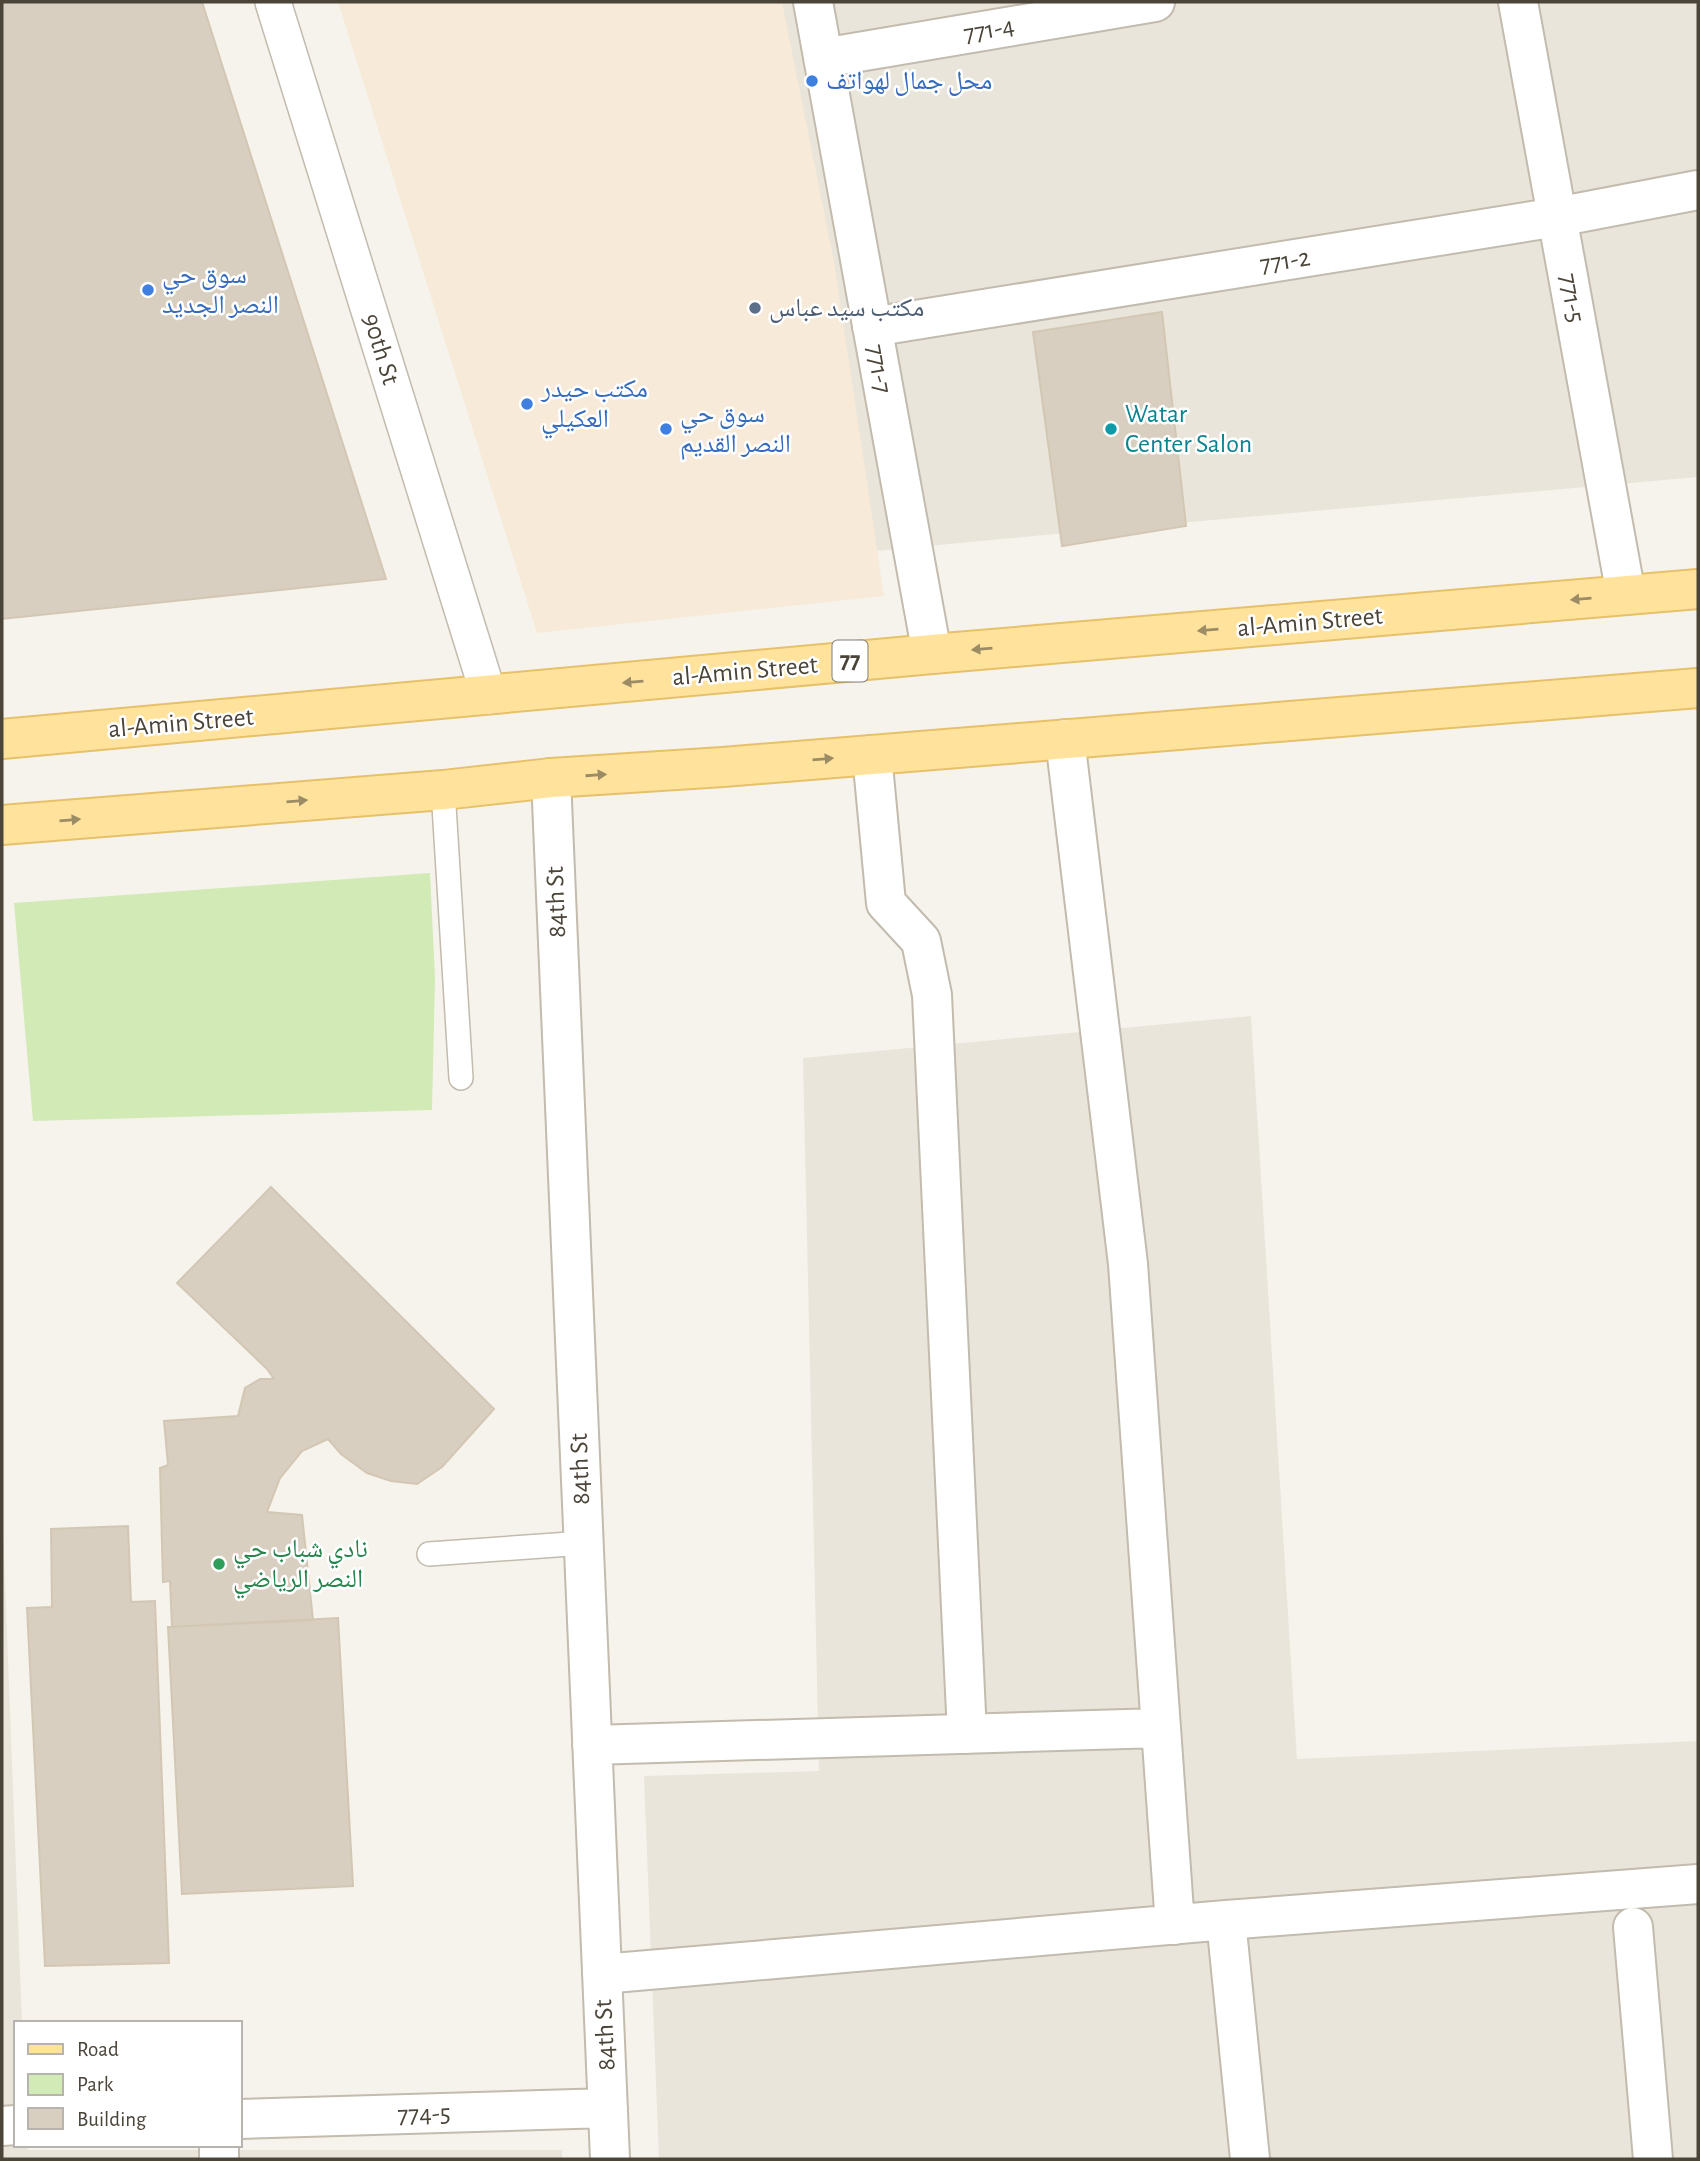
<svg xmlns="http://www.w3.org/2000/svg" width="1700" height="2161" viewBox="0 0 1700 2161" font-family="'Alegreya Sans','Noto Naskh Arabic',sans-serif">
<style>
.residential{fill:#eae5da}
.commercial{fill:#f7ead8}
.green{fill:#d2eab5}
.building{fill:#d8cfc1;stroke:#d3c7b4;stroke-width:2}
.lines{fill:none;stroke-linecap:round;stroke-linejoin:round}
.service-casing{stroke:#c2bbae;stroke-width:26}
.pedestrian-casing{stroke:#c2bbae;stroke-width:38}
.minor-casing{stroke:#c2bbae;stroke-width:42}
.primary-casing{stroke:#e6c16a;stroke-width:42}
.service{stroke:#fff;stroke-width:23}
.pedestrian{stroke:#fff;stroke-width:35}
.minor{stroke:#fff;stroke-width:38}
.primary{stroke:#ffe39c;stroke-width:38}
.oneway{fill:#9c8c66}
.shop-dot{fill:#3f7fe0;stroke:#fff;stroke-width:2.5}
.service-dot{fill:#5c6f8a;stroke:#fff;stroke-width:2.5}
.culture-dot{fill:#0f9aa8;stroke:#fff;stroke-width:2.5}
.leisure-dot{fill:#2e9e5b;stroke:#fff;stroke-width:2.5}
.labels{text-anchor:middle;dominant-baseline:central;stroke-width:5;stroke-linejoin:round;paint-order:stroke}
.shield{fill:#fff;stroke:#817c74;stroke-width:2}
.shield-label{font-size:24px;font-weight:bold;fill:#4b4439}
.street-label{font-size:26px;fill:#4b4439;stroke:#fff}
.shop-label{font-size:26px;fill:#366cbe;stroke:#fff;text-anchor:start}
.service-label{font-size:26px;fill:#4e5e75;stroke:#fff;text-anchor:start}
.culture-label{font-size:26px;fill:#0d838f;stroke:#fff;text-anchor:start}
.leisure-label{font-size:26px;fill:#27864d;stroke:#fff;text-anchor:start}
</style>
<rect width="100%" height="100%" fill="#f6f3ec"/>
<path class="residential" d="M363,2h1335v475l-654,58 -495,47z
M1251,1016l46,743 401,-18v418h-1039l-15,-383 175,-5 -16,-713z
M2,1504l20,519h-6v122h11l1,5h534v9h-560z"/>
<path class="commercial" d="M338,2h444l52,260 50,334 -347,37z"/>
<path class="green" d="M430,873l5,105 -3,132 -399,11 -19,-218z"/>
<path class="building" d="M2,2h200l184,577 -384,40z
M1162,312l24,214 -124,20 -29,-214z
M271,1187l223,222 -52,58 -25,17 -26,-3 -24,-8 -26,-19 -13,-15 -26,12 -22,27 -13,34 35,3 11,105 -141,7 -2,-46 -7,1 -3,-114 8,-3 -4,-44 74,-5 7,-28 15,-9h14l-7,-10 -90,-86z
M128,1526l3,76 24,-1 14,362 -124,3 -18,-358 25,-1 -1,-78z
M338,1618l15,268 -171,8 -14,-267z"/>
<g class="lines">
<defs>
<path id="service" d="M443,790l18,288
M429,1554l155,-11"/>
<path id="pedestrian" d="M273,2l216,694"/>
<path id="minor" d="M813,2l119,652
M1518,2l108,593
M823,58l332,-56
M872,327l685,-110 141,-27
M1065,739l63,525 47,661
M872,755l14,148 35,38 11,54 35,739
M551,778l59,1381
M592,1745l568,-17
M1226,1920l24,239
M1633,1927l20,232
M602,1974l624,-54 472,-36
M240,2119l368,-11
M2,2126l14,-1
M219,2145v14"/>
<path id="primary" d="M2,739l930,-85 766,-65
M2,825l441,-35 108,-12 172,-11 975,-79"/>
</defs>
<use href="#service" class="service-casing"/>
<use href="#pedestrian" class="pedestrian-casing"/>
<use href="#minor" class="minor-casing"/>
<use href="#primary" class="primary-casing"/>
<use href="#service" class="service"/>
<use href="#pedestrian" class="pedestrian"/>
<use href="#minor" class="minor"/>
<use href="#primary" class="primary"/>
</g>
<defs><path id="oneway-solid" d="M-6-.8H1V-3.2L6.5 0L1 3.2V.8H-6Z" transform="scale(1.75)"/></defs>
<g class="oneway">
<use href="#oneway-solid" transform="translate(1581 599) rotate(175)"/>
<use href="#oneway-solid" transform="translate(1208 630) rotate(175)"/>
<use href="#oneway-solid" transform="translate(982 649) rotate(175)"/>
<use href="#oneway-solid" transform="translate(633 682) rotate(175)"/>
<use href="#oneway-solid" transform="translate(823 759) rotate(-5)"/>
<use href="#oneway-solid" transform="translate(596 775) rotate(-4)"/>
<use href="#oneway-solid" transform="translate(297 801) rotate(-5)"/>
<use href="#oneway-solid" transform="translate(70 820) rotate(-5)"/>
</g>
<g class="shop-dot">
<circle cx="812" cy="81" r="7"/>
<circle cx="148" cy="290" r="7"/>
<circle cx="527" cy="404" r="7"/>
<circle cx="666" cy="429" r="7"/>
</g>
<circle class="service-dot" cx="755" cy="308" r="7"/>
<circle class="culture-dot" cx="1111" cy="429" r="7"/>
<circle class="leisure-dot" cx="219" cy="1564" r="7"/>
<g class="labels">
<rect class="shield" x="832.5" y="640.5" width="35" height="41" rx="5"/>
<g class="shield-label">
<text x="850" y="661">77</text>
</g>
<g class="street-label">
<text transform="translate(989 30) rotate(-10)">771-4</text>
<text transform="translate(1285 261) rotate(-9)">771-2</text>
<text transform="translate(1572 298) rotate(80)">771-5</text>
<text transform="translate(381 349) rotate(73)">90th St</text>
<text transform="translate(879 369) rotate(80)">771-7</text>
<text transform="translate(1310 622) rotate(-5)">al-Amin Street</text>
<text transform="translate(745 671) rotate(-5)">al-Amin Street</text>
<text transform="translate(181 723) rotate(-5)">al-Amin Street</text>
<text transform="translate(556 902) rotate(-92)">84th St</text>
<text transform="translate(580 1469) rotate(-92)">84th St</text>
<text transform="translate(605 2035) rotate(-93)">84th St</text>
<text transform="translate(424 2114) rotate(-2)">774-5</text>
</g>
<g class="shop-label">
<text x="826" y="81">محل جمال لهواتف</text>
<text x="162" y="275">سوق حي<tspan x="162" dy="30">النصر الجديد</tspan></text>
<text x="541" y="389">مكتب حيدر<tspan x="541" dy="30">العكيلي</tspan></text>
<text x="680" y="414">سوق حي<tspan x="680" dy="30">النصر القديم</tspan></text>
</g>
<g class="service-label">
<text x="769" y="308">مكتب سيد عباس</text>
</g>
<g class="culture-label">
<text x="1125" y="414">Watar<tspan x="1125" dy="30">Center Salon</tspan></text>
</g>
<g class="leisure-label">
<text x="233" y="1549">نادي شباب حي<tspan x="233" dy="30">النصر الرياضي</tspan></text>
</g>
</g>
<rect width="1700" height="2161" fill="none" stroke="#4b4439" stroke-width="7"/>
<rect x="14" y="2021" width="228" height="126" fill="#ffffff" stroke="#b7b4b0" stroke-width="2"/>
<rect x="28" y="2044" width="35" height="10" fill="#ffe39c" stroke="#b7b4b0" stroke-width="2"/>
<text x="77" y="2056" font-size="21" fill="#4b4439">Road</text>
<rect x="28" y="2074" width="35" height="21" fill="#d2eab5" stroke="#b7b4b0" stroke-width="2"/>
<text x="77" y="2091" font-size="21" fill="#4b4439">Park</text>
<rect x="28" y="2108" width="35" height="21" fill="#d8cfc1" stroke="#b7b4b0" stroke-width="2"/>
<text x="77" y="2126" font-size="21" fill="#4b4439">Building</text>
</svg>
